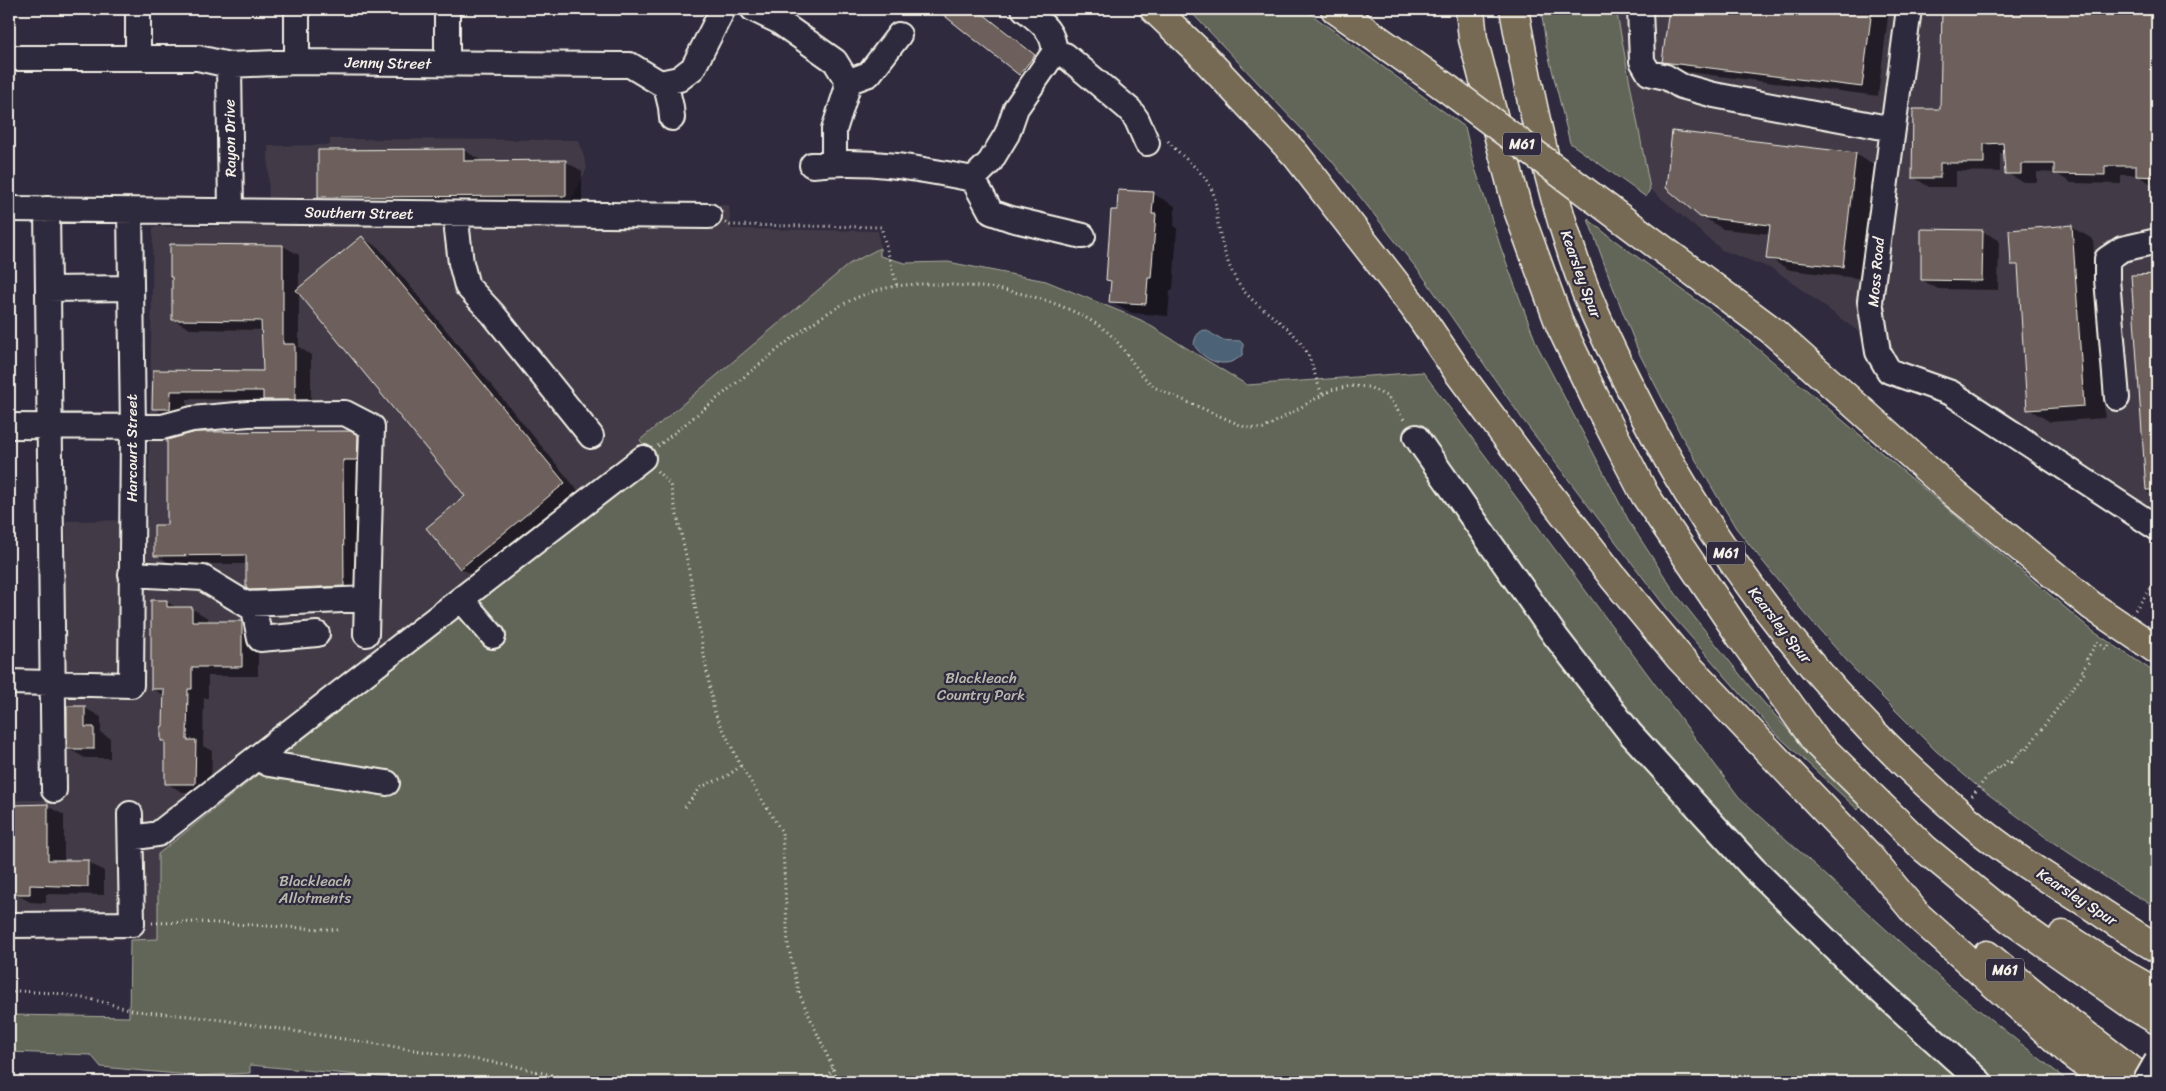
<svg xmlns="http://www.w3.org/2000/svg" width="2166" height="1091" viewBox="0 0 2166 1091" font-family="Sriracha,sans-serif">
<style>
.built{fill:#423a46}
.green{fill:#626658;stroke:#abaca0}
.water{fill:#4c6277;stroke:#8f9ba4}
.shadow{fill:#0007}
.building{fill:#6d615c;stroke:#f4f1e8}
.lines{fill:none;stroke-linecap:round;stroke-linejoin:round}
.minor-casing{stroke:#f4f1e8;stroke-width:28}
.highway-casing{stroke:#f4f1e8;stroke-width:31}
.path{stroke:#f4f1e8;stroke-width:3;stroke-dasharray:1 4;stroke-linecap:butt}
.minor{stroke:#2f2a3d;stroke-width:24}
.highway{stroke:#766a54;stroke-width:28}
.minor-bridge-casing{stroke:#f4f1e8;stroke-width:28;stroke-linecap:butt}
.highway-bridge-casing{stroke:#f4f1e8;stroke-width:31;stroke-linecap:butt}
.minor-bridge{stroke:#2f2a3d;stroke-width:24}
.highway-bridge{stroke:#766a54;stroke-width:28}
.labels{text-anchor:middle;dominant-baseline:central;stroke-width:4.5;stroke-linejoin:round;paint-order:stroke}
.shield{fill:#2f2a3d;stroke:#b9b5b5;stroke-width:1}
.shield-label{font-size:14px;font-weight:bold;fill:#f4f1e8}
.street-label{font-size:15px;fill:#f4f1e8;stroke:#2f2a3d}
.park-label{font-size:15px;fill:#bab9ae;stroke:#2f2a3d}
</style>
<rect width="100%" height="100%" fill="#2f2a3d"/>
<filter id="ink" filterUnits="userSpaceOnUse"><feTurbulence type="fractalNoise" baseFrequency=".02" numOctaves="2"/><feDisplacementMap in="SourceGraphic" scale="10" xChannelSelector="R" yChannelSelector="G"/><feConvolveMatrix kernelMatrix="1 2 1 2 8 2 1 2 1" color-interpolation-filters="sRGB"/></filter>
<g filter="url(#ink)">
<path class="built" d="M1616,9h541v525l-197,-128 -80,-28 -8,-7 -13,-39 -84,-62 -53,-20 -72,-61z
M330,139l249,1 8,28 -17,35 159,2 2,24 147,2 2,17 -31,17 -209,175 15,20 -50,38 -447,356v85l-149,1v-140h55l2,-279 82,-1 5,-293 116,-1 -1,-80 62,-1z"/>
<path class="green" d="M1188,9h116l161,118 9,38 27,83 36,97 93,178 46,71 74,93 56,63 54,56 -2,4 -85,-79 -103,-118 -147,-193 -98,-141 -94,-119z
M1541,9h75l34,180 -4,8 -76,-54 -24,-98z
M1588,219l22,18 110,80 374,315 63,42v234l-38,-22 -71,-47 -72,-54 -40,-34 -82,-82 -52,-59 -66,-82 -55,-93 -42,-82 -28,-71z
M880,248v8l25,7 43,-1 98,19 95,39 106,65 176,-13 316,425 210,189 120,96h-1635l-184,-17v8l-51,3 -98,-9 -10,-12 -82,-3v-37l120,2 1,-77 28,-1v-85l447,-356 50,-38 -15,-20 209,-176z"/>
<path class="water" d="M1204,330c7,2 9,5 14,8 7,4 15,2 22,3l3,3v10c-16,17 -38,8 -49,-9 1,-8 3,-12 10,-15z"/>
<path class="shadow" d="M938,9h40l67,53 -15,18 -10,-6z
M1670,9h219l-11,87 -198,-25 -17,-10z
M1943,9h214v176h-4l-16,-10h-16v9l-50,-1 -16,-10 -18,-1v10h-14l-17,-9 -1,-20h-5v19l-44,-1v16h-27l-16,-10 29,-66z
M464,150l16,10v2h86l16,9v34l-246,1 -17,-10z
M1855,154l22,12 -13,113 -74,-9 -22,-12 3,-24 -48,-5 -22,-13z
M1153,194l22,12 -1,20 3,2 -4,62h-3l-2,26 -36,-3 -22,-12 2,-18 -5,-3 11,-69z
M2071,227l22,12 12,179 -55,4 -21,-13 -10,-141 -6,-4z
M1982,231l17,9 -1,50 -60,-1 -16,-9z
M362,238l16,9 202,246 -103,85 -17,-10 7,-72 -168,-204v55l12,8v53l-31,1 -15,-9 -78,-1 -1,19h-16l-16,-10v-36l110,1 -1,-43 -73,-1 -16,-9 109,-74 16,9v34z
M2157,275v223l-10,-6 -14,-216z
M350,433l24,13 -14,149 -93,4 -19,-11 -1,-24h-75l-17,-9 13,-29z
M167,602l11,6h13l17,10v4h34l16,9v45h-50v22h-4l-1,48 9,5 -1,42 -29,-1 -16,-9v-40l-4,-3 3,-12v-32l-12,-7z
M85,708l16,9v16l9,5v20h-25l-16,-9z
M47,806l17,9v46l24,1 16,9v24l-58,-1v9l-16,-1 -16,-9z"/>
<path class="building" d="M936,9h41l58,46 -16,20z
M1669,9h203l-10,78 -200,-25z
M1942,9h215v168l-21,-1v-10h-31v9l-51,-1v-10h-33v10h-16l-2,-31 -19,1v19h-44v15h-28l1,-69h27z
M1672,131l184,22 -13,114 -77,-8 4,-34 -70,-8 -34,-29z
M464,149v12l102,-1v36l-248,1v-47z
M1118,190l36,2 -2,22h4l-5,64h-3l-2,26 -37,-2 2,-21 -5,-1 5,-70h6z
M2072,225l12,181 -57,4 -9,-145h-7l-2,-35z
M1921,229l62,1 -1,51 -61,-1z
M362,236l203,247 -105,86 -34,-41 39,-32 -169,-206z
M170,244l113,1v99h12v56h-32v-9h-92l-1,18h-18l1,-39 110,1 -2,-50 -89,-1v-43h-2z
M2157,274v216h-11l-15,-215z
M350,431l8,4 -1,25h-14l1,126 -95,4 -3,-2v-33l-92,1v-31h13v-85l29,-8z
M151,600h16v7h25v14h50v46h-50v22h-4l-1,51h9l-1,44h-30v-43h-4v-14l2,-1 1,-37h-13z
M67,706h18v21h9v22h-27z
M48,804v56h40v27l-58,-2v9h-17v-89z"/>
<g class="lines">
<defs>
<path id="minor" d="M138,9v49
M447,9v55
M753,9l25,12 57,40 11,18 1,10 -13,41v33
M1640,9l2,52 7,12 17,4 15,9 33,9 179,34
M1909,9l-39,292 8,51 11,19 62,22 206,135
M1054,53l11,2 65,55 7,10 10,23
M9,58h189l31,7 68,-3 316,3h17l30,18 19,-4 14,-11 30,-59
M297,62v-53
M229,65l2,146
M665,82l6,25 1,11
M847,82l22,-8 30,-39
M812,165c58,-6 105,3 161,14l18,33 20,7 72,17
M973,179l17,-17 17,-28 9,-26 38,-55c2,-21 -15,-32 -30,-44
M9,209l700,7
M47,209l7,581
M459,214l-2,16 4,33 6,23 26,28 98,122
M48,289l83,-1
M2117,398l-10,-119v-20l15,-10 35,-8
M9,426l153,1 30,-8 56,-5 97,-1 27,14 -6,207
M1416,437l140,200 74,96 123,135 103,101 124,113
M131,574l72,4 51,31 6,30 57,-5
M461,599l32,37
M247,604l120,-5
M9,682l122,3 2,-257 -3,-217
M257,758l12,6 118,19
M131,838l27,-4 485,-376
M9,925l123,-1 -2,-110"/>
<path id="highway" d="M1154,9l45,43 97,103 118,152 44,65 90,121 65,84 67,81 187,196 51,62 153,137 39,29
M1335,9l113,80
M1470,9l3,30 45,171 42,115 39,81 46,89 96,142 76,106 108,106 85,70 125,88 22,13
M1514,9c15,83 32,167 59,247 18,55 44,106 70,157 81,156 192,296 327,409 35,30 74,54 112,78 25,16 49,33 75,48
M1595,199l175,130 186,166 136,111 65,44
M2063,935l57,37 37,21
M1987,955l70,58 90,69"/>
</defs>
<use href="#minor" class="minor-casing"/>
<use href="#highway" class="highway-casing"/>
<path class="path" d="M1168,141c14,17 33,27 43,47 5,9 5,21 6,30 4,23 9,45 21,65 17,26 45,36 63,60 12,15 13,36 22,52
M725,223l5,2 151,2 16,59
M658,446c32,-26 65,-52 97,-78 43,-34 86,-74 142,-82 26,-4 58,-1 84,1 40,4 83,16 117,38 25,15 35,46 58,63l91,40 16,1 68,-39 20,-4 18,1 19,10 17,24
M657,471l13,13 17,76 27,151 27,55 41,66 6,113 11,48 40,89
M2157,573v3
M2135,610l22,-30
M1972,796l18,-23 2,2 6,-9 3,2 7,-8 3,2 4,-7 2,1 5,-7 3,2 60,-79 -3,-2 7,-8 -2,-3 10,-17 9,7 5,-6
M685,807l16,-20 26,-11 14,-10
M152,923l46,-1 141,8
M9,995l8,-4 38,2 44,8 37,10 73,7 302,47 68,17
M825,1082l8,-15"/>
<use href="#minor" class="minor"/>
<use href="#highway" class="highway"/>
<defs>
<path id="minor-bridge" d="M2145,1082l12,-21"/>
<path id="highway-bridge" d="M1448,89l147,110"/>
</defs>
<use href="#minor-bridge" class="minor-bridge-casing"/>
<use href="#highway-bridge" class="highway-bridge-casing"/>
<use href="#minor-bridge" class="minor-bridge"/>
<use href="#highway-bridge" class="highway-bridge"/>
</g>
</g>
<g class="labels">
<g class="shield">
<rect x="1503" y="132.5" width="38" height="23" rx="4"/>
<rect x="1707" y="541.5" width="38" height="23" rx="4"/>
<rect x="1986" y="958.5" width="38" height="23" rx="4"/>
</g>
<g class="shield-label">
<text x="1522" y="144">M61</text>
<text x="1726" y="553">M61</text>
<text x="2005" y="970">M61</text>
</g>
<g class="street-label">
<text transform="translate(388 63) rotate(1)">Jenny Street</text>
<text transform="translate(230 138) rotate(-91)">Rayon Drive</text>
<text transform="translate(359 213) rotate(1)">Southern Street</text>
<text transform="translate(1876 272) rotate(-85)">Moss Road</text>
<text transform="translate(1581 274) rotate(70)">Kearsley Spur</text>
<text transform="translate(132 448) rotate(-90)">Harcourt Street</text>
<text transform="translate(1780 625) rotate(52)">Kearsley Spur</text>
<text transform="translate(2077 897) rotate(33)">Kearsley Spur</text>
</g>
<g class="park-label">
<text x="981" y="678">Blackleach<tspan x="981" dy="17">Country Park</tspan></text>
<text x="315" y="881">Blackleach<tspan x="315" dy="17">Allotments</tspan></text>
</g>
</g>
<rect width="2166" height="1091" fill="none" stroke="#2f2a3d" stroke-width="30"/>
<rect x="15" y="15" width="2136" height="1061" fill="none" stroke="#f4f1e8" stroke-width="2" filter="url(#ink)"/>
</svg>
